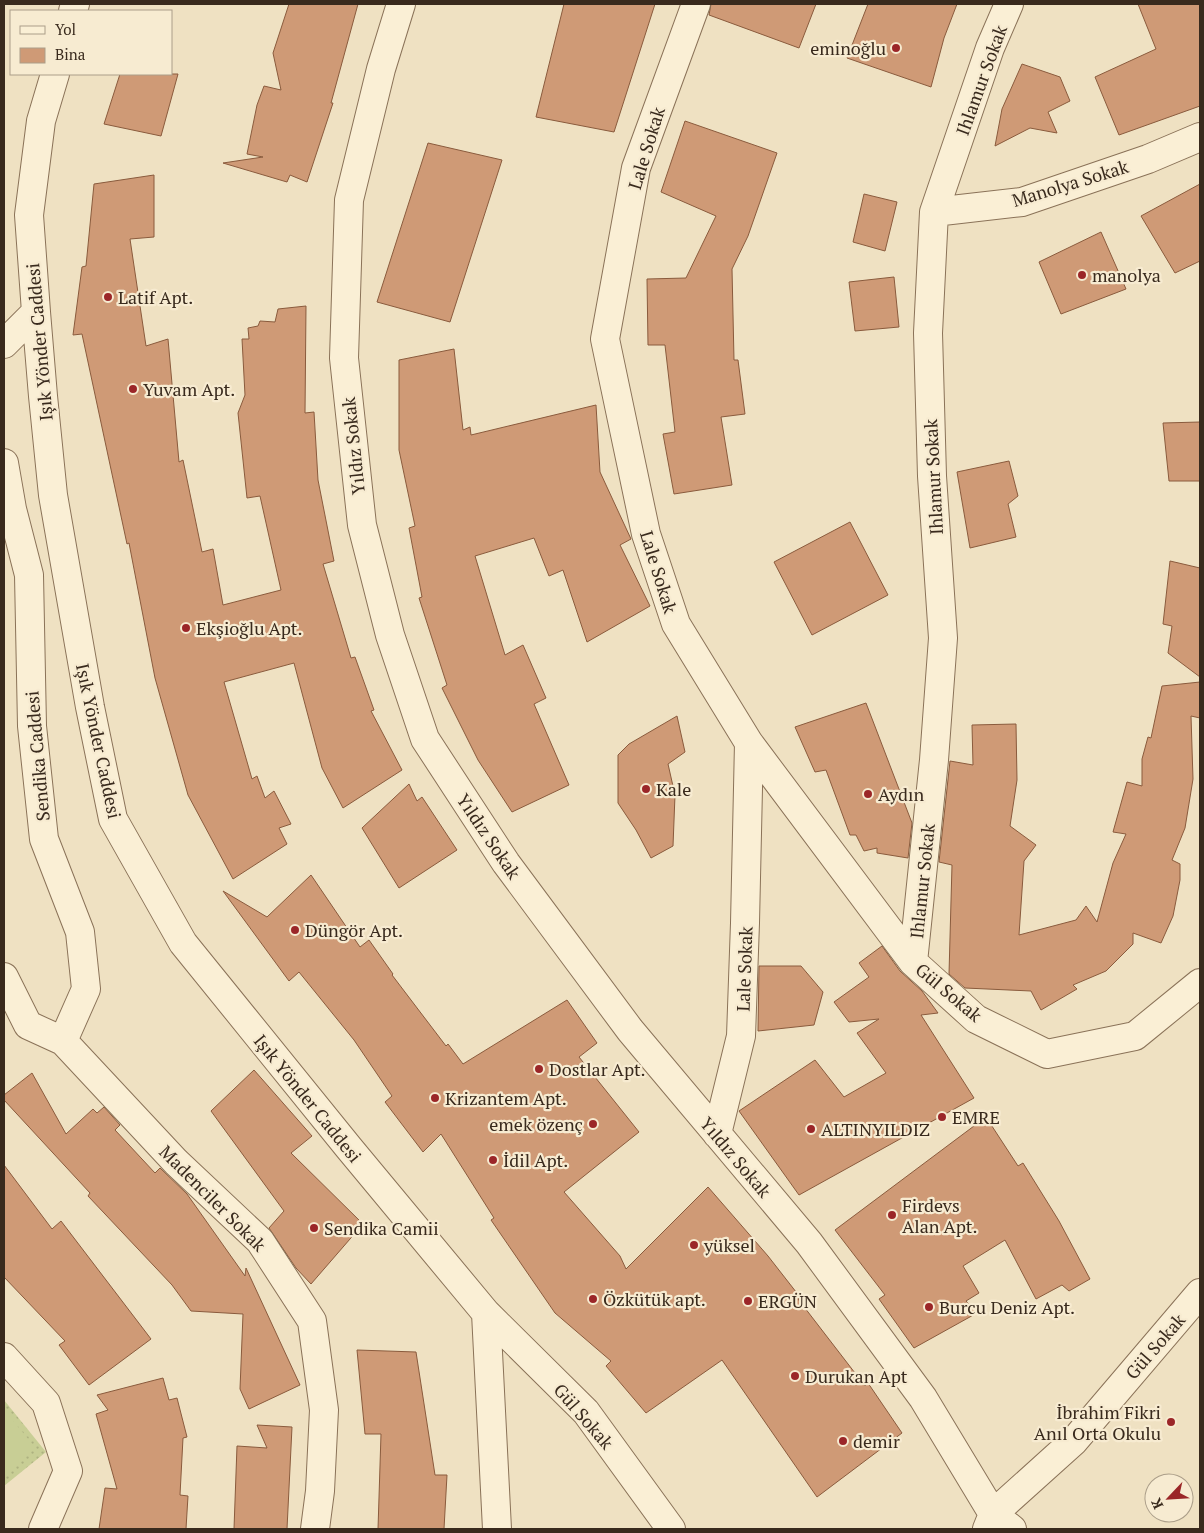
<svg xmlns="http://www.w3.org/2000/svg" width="1204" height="1533" viewBox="0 0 1204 1533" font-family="'PT Serif',serif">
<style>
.park{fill:url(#park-dots)}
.pitch{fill:#c8ce95}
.building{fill:#cf9a76;stroke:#8a5b3d}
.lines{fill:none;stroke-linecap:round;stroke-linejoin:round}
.minor-casing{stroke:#8a7258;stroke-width:30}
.minor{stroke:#faefd5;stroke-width:28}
.poi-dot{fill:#9b2628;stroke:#f7ebd1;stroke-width:2}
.labels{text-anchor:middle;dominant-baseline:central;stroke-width:4.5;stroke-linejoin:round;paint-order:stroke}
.poi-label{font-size:18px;fill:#392a1d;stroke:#f7ebd1;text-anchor:start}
.street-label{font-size:18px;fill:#392a1d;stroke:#f7ebd1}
</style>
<defs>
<pattern id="park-dots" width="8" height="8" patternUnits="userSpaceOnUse" patternTransform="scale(1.25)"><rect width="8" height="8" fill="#c8ce95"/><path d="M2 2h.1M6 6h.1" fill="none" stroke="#adb180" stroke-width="1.8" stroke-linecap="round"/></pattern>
</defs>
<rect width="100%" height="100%" fill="#efe1c2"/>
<path class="park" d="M4,1400l42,52 -42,34z"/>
<path class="pitch" d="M4,1410l31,37 -31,27z"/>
<path class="building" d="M289,4h69l-27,99h2l-26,79 -17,-7 -3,7 -64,-19 40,-6 -16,-3 10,-49 7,-19 17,4 -8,-37z
M564,4h91l-41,128 -78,-15z
M711,4h105l-17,44 -90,-33z
M868,4h89l-13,34 -13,49 -84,-29z
M1138,4h62v102l-81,29 -24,-58 61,-28z
M1022,64l38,13 10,24 -22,11 9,21 -27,-5 -35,18 7,-37z
M120,74h58l-17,62 -57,-12z
M685,121l92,32 -29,83 -16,33 2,91h4l7,54 -24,3 11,68 -58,9 -11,-60 12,-2 -10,-87h-17l-1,-66 39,-1 30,-62 -55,-24z
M428,143l74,17 -52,162 -73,-20z
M154,175v62l-24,2 16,107 22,-7 11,123 4,-2 19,92 11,-3 10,56 58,-15 -21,-94 -13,2 -9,-85 7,-18 -3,-56h7l-1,-11 10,-2 2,-5 15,1 3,-13 28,-3 -1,107 9,-1 4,68 16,81 -11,3 28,94 4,-1 19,53 -3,1 31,59 -59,38 -21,-40 -28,-105 -70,19 28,97 5,-3 8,22 9,-7 17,33 -12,4 8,16 -54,35 -45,-84 -33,-117 -26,-135 -2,1 -45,-210 -9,1 9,-68 4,-1 8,-82z
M1200,184v77l-25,12 -34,-57z
M864,194l33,8 -12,49 -32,-9z
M1101,232l25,57 -65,25 -22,-52z
M894,277l5,50 -44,4 -6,-49z
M454,349l9,81 7,-3 1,8 125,-30 4,67 31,67 -11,6 30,61 -63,36 -24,-72 -14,6 -15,-38 -59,18 30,99 18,-10 23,53 -12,6 35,81 -57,27 -34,-52 -36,-72 5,-3 -28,-87 3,-1 -13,-69 6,-2 -16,-76v-90z
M1200,422v59h-31l-6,-58z
M1009,461l9,35 -10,8 8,33 -46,11 -13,-76z
M850,522l38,73 -76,40 -38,-73z
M1170,561l30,7v109l-32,-24 4,-27 -9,-2z
M1200,682v36l-9,-2 2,63 -8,49 -13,32 8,4v16l-7,36 -12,27 -28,-10v11l-27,27 -33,14 4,4 -36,21 -10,-19 -66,-3 -16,-14 3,-109 -13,-3 11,-101 23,4 -1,-40 44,-1 1,56 -7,46 26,19 -12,16 -5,74 57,-15 10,-14 11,16 16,-59 13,-29 -13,-2 14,-50 15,4v-27l6,-22 3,1 11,-52z
M866,703l46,120 -4,35 -31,-5v-5l-13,3 -8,-16h-6l-24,-65 -11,2 -20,-45z
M677,716l8,36 -17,12 7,31 -2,51 -22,12 -15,-28 -18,-27v-48l11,-11z
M409,784l8,17 5,-4 35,53 -58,38 -37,-60z
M311,875l49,72 9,-7 24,34 -1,1 54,71 2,-2 15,20 104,-64 30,43 -18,14 60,75 -75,60 56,64 6,13 82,-82 60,69 32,41 -2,2 67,87 3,-3 34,50 -85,64 -95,-137 -76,53 -40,-47 5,-5 -56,-48 -64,-93 3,-2 -53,-84 -18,18 -38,-50 7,-6 -38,-56 -55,-68 -10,9 -66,-90 44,26z
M882,946l18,25 22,20 16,22 -17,2 53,83 -175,97 -60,-84 76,-51 29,37 42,-24 -29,-40 22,-14 -30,3 -15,-20 35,-25 -10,-14z
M759,966h42l22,26 -9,33 -56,6z
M254,1070l58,66 -21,17 72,71 -52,60 -15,-16 -27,-40 15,-17 -73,-100z
M32,1073l34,61 27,-25 4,4 7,-6 16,18 -5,5 40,43 5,-5 27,26 58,82 1,-8 54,117 -51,24 -9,-20 3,-75 -52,-3 -19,-26 -84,-89 2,-3 -86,-93v-5z
M986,1117l32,49 5,-3 36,58 31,58 -21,12 -7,-6 -26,14 -31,-59 -42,26 16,27 -13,8 11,12 -63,35 -35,-49 6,-4 -50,-65z
M4,1165l48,64 9,-8 90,118 -62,46 -30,-40 6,-4 -61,-64z
M357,1350l59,2 19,123h12l-3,54h-66l3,-95h-16z
M163,1378l6,22 8,-2 10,39 -4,1 -3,57 8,1 -2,33h-87l6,-41 12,1 -21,-75 12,-4 -11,-15z
M257,1425l35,2 -5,102h-53l3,-83 30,2z"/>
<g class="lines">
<defs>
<path id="minor" d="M401,4l-20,65 -32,131 -5,158 18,167 28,110 35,104 81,124 124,167 179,213 114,155 70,116 19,15
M696,4l-60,164 -31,171 41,195 30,90 73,119 -4,180 -4,113 -24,98
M73,11l2,-7
M55,74l-14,47 -12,94 7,97 7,84 10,99 37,212 23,112 70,124 166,205 137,165 11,216
M934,212l88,-10 126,-43 52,-22
M4,344l32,-32
M4,463l8,46 17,66 3,151 12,113 36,93 6,57 -23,52
M749,743l164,219 63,57 71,35 88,-18 65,-53
M913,962l21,-202 9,-122 -11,-162 -4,-143 6,-121 56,-164 19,-44
M4,977l24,48 35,16 113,121 84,79 52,80 12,89 -4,81 -5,38
M486,1313l100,99 85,117
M4,1357l42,46 22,68 -25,58
M987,1529l6,-15 81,-73 126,-148"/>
</defs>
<use href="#minor" class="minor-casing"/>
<use href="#minor" class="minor"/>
</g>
<g class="poi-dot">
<circle cx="896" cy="48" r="5"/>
<circle cx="1082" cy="275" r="5"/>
<circle cx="108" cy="297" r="5"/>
<circle cx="133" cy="389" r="5"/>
<circle cx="186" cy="628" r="5"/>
<circle cx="646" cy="789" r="5"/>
<circle cx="868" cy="794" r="5"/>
<circle cx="295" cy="930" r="5"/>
<circle cx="539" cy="1069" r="5"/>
<circle cx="435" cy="1098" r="5"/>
<circle cx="942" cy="1117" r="5"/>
<circle cx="593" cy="1124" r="5"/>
<circle cx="811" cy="1129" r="5"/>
<circle cx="493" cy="1160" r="5"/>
<circle cx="892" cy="1215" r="5"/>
<circle cx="314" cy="1228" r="5"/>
<circle cx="694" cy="1245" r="5"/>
<circle cx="593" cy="1299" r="5"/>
<circle cx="748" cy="1301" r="5"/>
<circle cx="929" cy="1307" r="5"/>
<circle cx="795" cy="1376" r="5"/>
<circle cx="1171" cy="1422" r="5"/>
<circle cx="843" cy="1441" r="5"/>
</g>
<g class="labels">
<g class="poi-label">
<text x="886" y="48" text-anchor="end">eminoğlu</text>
<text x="1092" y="275">manolya</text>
<text x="118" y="297">Latif Apt.</text>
<text x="143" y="389">Yuvam Apt.</text>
<text x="196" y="628">Ekşioğlu Apt.</text>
<text x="656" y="789">Kale</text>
<text x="878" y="794">Aydın</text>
<text x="305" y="930">Düngör Apt.</text>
<text x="549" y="1069">Dostlar Apt.</text>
<text x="445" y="1098">Krizantem Apt.</text>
<text x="952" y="1117">EMRE</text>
<text x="583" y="1124" text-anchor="end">emek özenç</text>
<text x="821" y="1129">ALTINYILDIZ</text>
<text x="503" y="1160">İdil Apt.</text>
<text x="902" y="1205">Firdevs<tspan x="902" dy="21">Alan Apt.</tspan></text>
<text x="324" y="1228">Sendika Camii</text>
<text x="704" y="1245">yüksel</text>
<text x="603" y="1299">Özkütük apt.</text>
<text x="758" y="1301">ERGÜN</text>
<text x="939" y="1307">Burcu Deniz Apt.</text>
<text x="805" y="1376">Durukan Apt</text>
<text x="1161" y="1412" text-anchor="end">İbrahim Fikri<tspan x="1161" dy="21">Anıl Orta Okulu</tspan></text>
<text x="853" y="1441">demir</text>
</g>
<g class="street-label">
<text transform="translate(981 80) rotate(-70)">Ihlamur Sokak</text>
<text transform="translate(646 148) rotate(-73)">Lale Sokak</text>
<text transform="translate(1070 183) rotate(-17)">Manolya Sokak</text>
<text transform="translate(39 342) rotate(-95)">Işık Yönder Caddesi</text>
<text transform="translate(353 446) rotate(-96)">Yıldız Sokak</text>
<text transform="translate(933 477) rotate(-93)">Ihlamur Sokak</text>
<text transform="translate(659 572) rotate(73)">Lale Sokak</text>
<text transform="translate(99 741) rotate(78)">Işık Yönder Caddesi</text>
<text transform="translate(37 756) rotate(-95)">Sendika Caddesi</text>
<text transform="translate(489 836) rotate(56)">Yıldız Sokak</text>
<text transform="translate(922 881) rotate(-84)">Ihlamur Sokak</text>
<text transform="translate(744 969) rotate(-88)">Lale Sokak</text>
<text transform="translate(949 992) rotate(40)">Gül Sokak</text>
<text transform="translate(308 1098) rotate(51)">Işık Yönder Caddesi</text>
<text transform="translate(736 1157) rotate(50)">Yıldız Sokak</text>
<text transform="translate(213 1198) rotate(45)">Madenciler Sokak</text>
<text transform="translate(1155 1346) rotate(-49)">Gül Sokak</text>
<text transform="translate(584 1416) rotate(49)">Gül Sokak</text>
</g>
</g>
<rect width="1204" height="1533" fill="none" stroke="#392a1d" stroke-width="10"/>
<rect x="10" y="10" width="162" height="65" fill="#f7ebd1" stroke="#ab9e89"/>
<rect x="20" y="26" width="25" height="8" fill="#faefd5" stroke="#ab9e89"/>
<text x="55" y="35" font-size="15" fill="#392a1d">Yol</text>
<rect x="20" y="48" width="25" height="15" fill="#cf9a76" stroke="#ab9e89"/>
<text x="55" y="60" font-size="15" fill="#392a1d">Bina</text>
<g transform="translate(1169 1498) rotate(245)"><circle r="24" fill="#f7ebd1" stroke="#ab9e89"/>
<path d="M0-4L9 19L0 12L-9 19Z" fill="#9b2628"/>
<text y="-8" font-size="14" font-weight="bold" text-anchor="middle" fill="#392a1d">K</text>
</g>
</svg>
